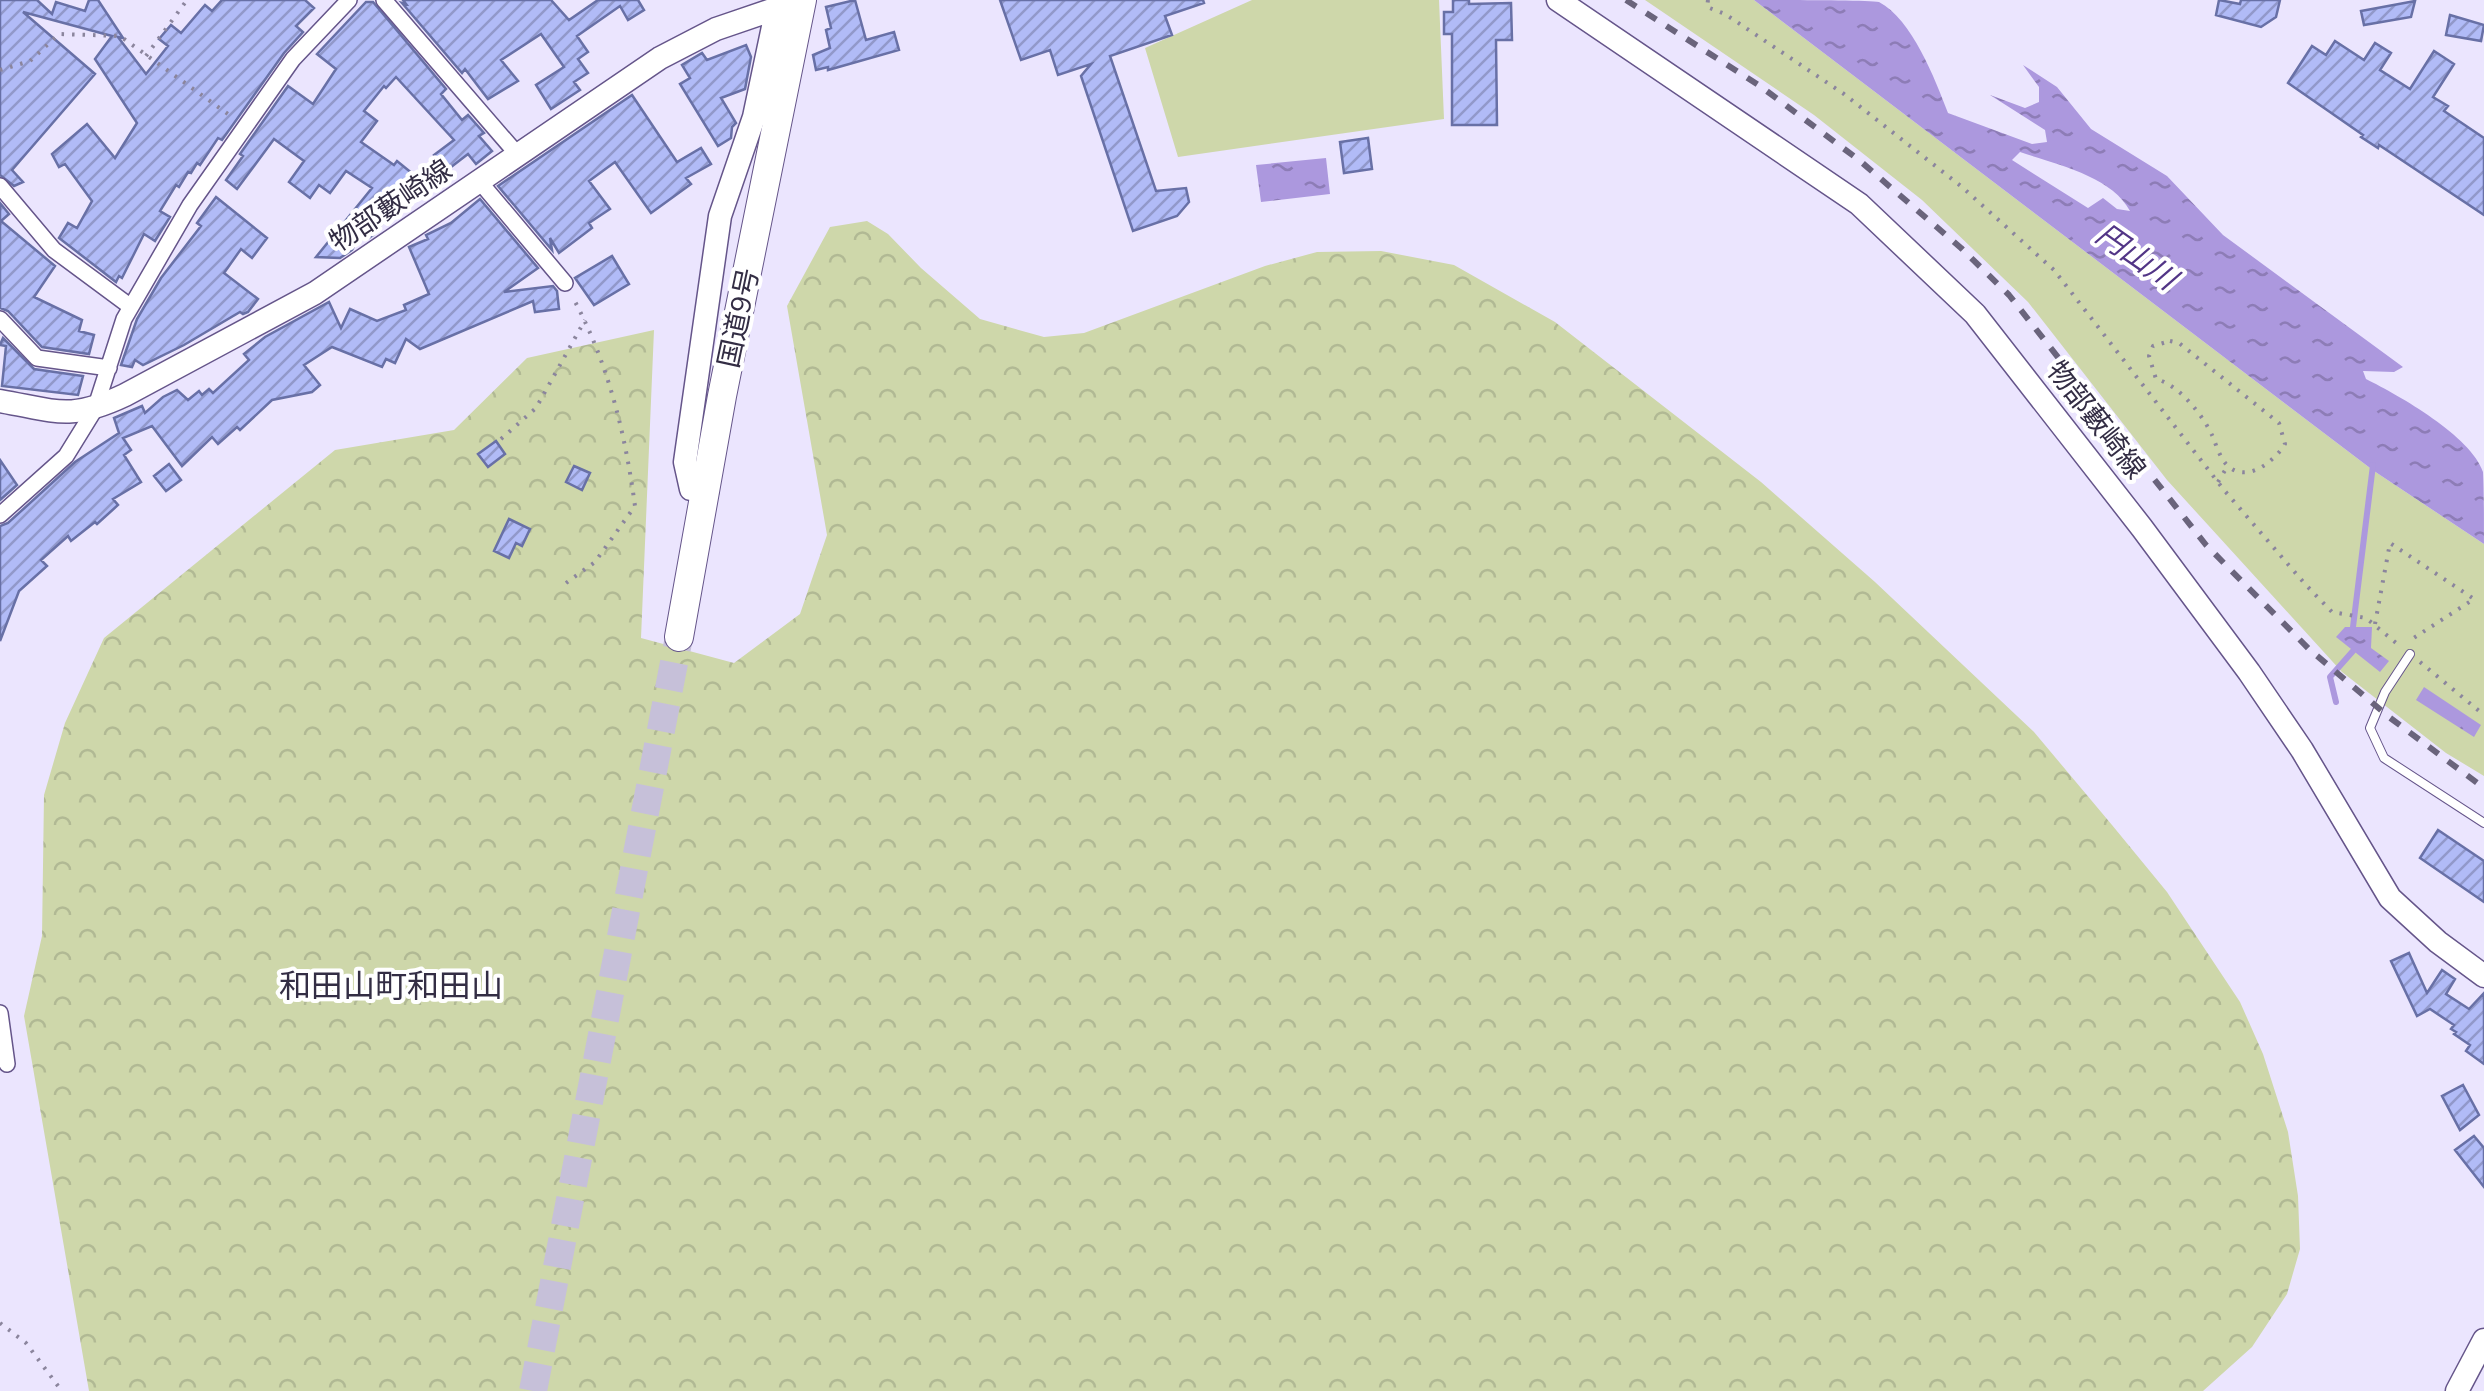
<svg xmlns="http://www.w3.org/2000/svg" width="2484" height="1391" viewBox="0 0 2484 1391" font-family="'Nunito Sans','Noto Sans JP',sans-serif">
<style>
.green{fill:#ced7aa}
.forest{fill:url(#forest-crowns)}
.water{fill:url(#water-ripples);fill-rule:evenodd}
.lines{fill:none;stroke-linecap:round;stroke-linejoin:round}
.stream{stroke:#ac98de;stroke-width:6}
.building{fill:url(#building-hatch);stroke:#6870a6;stroke-width:2.5}
.highway-tunnel{stroke:#c6c0d9;stroke-width:28;stroke-dasharray:28 14;stroke-linecap:butt}
.lane-casing{stroke:#65558a;stroke-width:10}
.street-casing{stroke:#65558a;stroke-width:18}
.secondary-casing{stroke:#65558a;stroke-width:25}
.highway-casing{stroke:#65558a;stroke-width:30}
.path{stroke:#8b859d;stroke-width:4;stroke-dasharray:2.5 8;stroke-linecap:butt}
.lane{stroke:#fff;stroke-width:8}
.street{stroke:#fff;stroke-width:15}
.secondary{stroke:#fff;stroke-width:22}
.highway{stroke:#fff;stroke-width:28}
.rail{stroke:#6a647c;stroke-width:6;stroke-dasharray:12 12;stroke-linecap:butt}
.labels{text-anchor:middle;dominant-baseline:central;stroke-width:8;stroke-linejoin:round;paint-order:stroke}
.street-label{font-size:28px;fill:#332d44;stroke:#fff}
.water-label{font-size:30px;font-style:italic;fill:#523586;stroke:#fff}
.quarter-label{font-size:32px;fill:#332d44;stroke:#fff}
</style>
<defs>
<pattern id="forest-crowns" width="20" height="18" patternUnits="userSpaceOnUse" patternTransform="scale(2.5)"><rect width="20" height="18" fill="#ced7aa"/><path d="M2 6a3 3 0 1 1 6 0M12 15a3 3 0 1 1 6 0" fill="none" stroke="#b1b994"/></pattern>
<pattern id="water-ripples" width="26" height="14" patternUnits="userSpaceOnUse" patternTransform="scale(2.5)"><rect width="26" height="14" fill="#ac98de"/><path d="M2 4q2-2 4 0t4 0M15 11q2-2 4 0t4 0" fill="none" stroke="#8d7cb6"/></pattern>
<pattern id="building-hatch" width="6" height="6" patternUnits="userSpaceOnUse" patternTransform="scale(2.5)"><rect width="6" height="6" fill="#b1bbf7"/><path d="M-1 1l2-2M0 6l6-6M5 7l2-2" fill="none" stroke="#9198ca"/></pattern>
</defs>
<rect width="100%" height="100%" fill="#ebe5fe"/>
<path class="green" d="M1252,0h187l5,119 -266,38 -33,-109z
M1645,0h109l620,471 110,73v232l-38,-23 -104,-81 -175,-192 -139,-178 -106,-102 -108,-85z"/>
<path class="forest" d="M867,221l21,13 33,34 59,51 64,18 40,-4 181,-67 52,-14 64,-1 73,14 101,57 206,160 114,100 159,150 78,93 55,67 73,110 23,52 25,78 10,64 2,53 -13,45 -35,53 -49,44h-2114l-65,-375 18,-80 2,-141 21,-72 39,-85 231,-188 119,-20 73,-72 127,-28 -13,308 93,25 66,-49 27,-79 -40,-229 43,-79z"/>
<path class="water" d="M1754,0c20,0 114,0 125,2 33,17 56,77 69,111l84,31 15,-2 -2,-12 -55,-35 35,13 14,-6v-15l-16,-22 34,22 34,42 76,47 56,59 180,132 -9,5 -31,-1 3,8c34,17 105,57 117,93 1,17 1,53 1,72l-110,-73zM2020,152c35,12 92,24 110,59l-13,-2 -14,-11 -15,10 -76,-48z
M1326,158l4,36 -69,8 -5,-37z
M2345,627h27l-1,21 18,13 -9,11 -44,-35z
M2424,687l57,38 -7,12 -58,-37z"/>
<g class="lines">
<path class="stream" d="M2353,627l20,-162
M2336,702l-6,-25 23,-26"/>
</g>
<path class="building" d="M0,0h37l15,14 4,-12 29,9 4,-11h9l25,38 -5,-1 28,37 22,-28 -9,-7 12,-14 10,8 24,-28 7,6 10,-11h83l9,8 -18,18 7,6 -19,21 -62,87 -4,-2 -18,27 -3,-2 -6,10 -3,-1 -9,15 -3,-2 -16,26 10,6 -15,24 -11,-7 -22,44 -3,-2 -3,6 -57,-44 9,-15 9,5 15,-27 -27,-37 -6,3 -7,-13 35,-30 28,34 22,-35 -42,-64 17,-23 -89,-24 72,62 -83,96 11,12 -9,4 -14,-11z
M403,0h148l18,20 29,-20h40l6,10 -16,10 -8,-14 -43,30 11,16 -10,7 10,14 -14,9 6,8 -29,19 -15,-24 28,-18 -23,-33 -40,26 17,21 -30,18 -23,-30 -3,4 -60,-70 4,1z
M855,0l11,40 28,-8 5,18 -71,20v-3l-12,3 -3,-15 17,-7 -4,-18 5,-2 -5,-21z
M1000,0h203l1,3 -39,13 7,19 -62,21 46,135 30,-3 3,14 -12,14 -44,15 -52,-155 10,-12 -33,11 -8,-25 -29,10z
M1453,0h16v4l42,-1 1,37h-16l1,85h-45v-91h-8v-22h9z
M2219,0l21,4 1,-4h39l-4,17 -15,10 -45,-12z
M2415,1l-4,16 -47,8 -3,-14z
M366,2h7l73,87 -5,5 21,26 6,-5 16,18 -5,3 13,15 -16,13 -8,-10 -26,20 -10,-13 4,-3 -2,-3 20,-15 -58,-63 -10,11 -2,-2 -20,25 13,10 -16,21 33,23 3,-4 22,18 -46,56 -4,3 -7,-6 -10,18 -12,8 -24,-1 56,-69 -26,-17 -16,22 -11,-8 -9,13 -21,-16 15,-21 -30,-22 -37,50 -11,-9 17,-24 -3,-2 48,-68 25,18 23,-35 -19,-15z
M2450,15l34,10 -3,16 -35,-6z
M2335,41l29,19 11,-17 16,10 -11,17 30,19 24,-38 20,13 -21,33 15,9 -4,5 40,27v77l-105,-70 -1,3 -17,-11 2,-2 -75,-52 24,-37 14,9z
M746,45l5,12 -6,32 -24,9 15,25 -4,4 -1,11 -13,8 -38,-62 10,-6 -8,-13 20,-12 5,7z
M632,95l45,67 24,-14 10,16 -25,14 5,6 -40,29 -36,-51 -26,19 21,28 -21,14 3,5 -33,25 -9,-15 2,12 -54,-64z
M1368,138l4,31 -28,4 -4,-31z
M216,197l51,41 -15,20 -11,-9 -17,24 34,26 -10,13 -5,2 -3,-2 -56,33 -41,20 -8,-5 -3,7 -11,-2 16,-46 24,-41 40,-52 -4,-3z
M480,199l58,69 -34,24 49,-6 4,5 2,18 -24,3 -2,-11 -113,48 -14,-10 -11,24 -9,-4 -4,8 -50,-20 -28,18 16,20 -8,7 -40,8 -32,30 -3,-3 -19,17 -6,-7 -30,29 -30,-40 -29,12 8,12 -7,5 17,27 -28,17 5,6 -21,19 -2,-2 -24,19 -3,-5 -27,24 6,6 -28,25 -19,50v-115l8,-3 67,-61 44,-29 -5,-15 28,-12 3,7 18,-16 14,-7 11,10 11,-9 3,4 7,-6 4,4 36,-33 -5,-6 21,-17 64,-35 12,26 9,-19 27,12 29,-11 -2,-5 25,-11 -20,-47 19,-8 -2,-4 25,-12z
M0,203l9,11 -8,7 54,45 -21,31 48,23 -3,11 15,4 -5,19 -47,-7 -34,-36 -8,-3z
M612,256l17,28 -35,21 -19,-27z
M3,338l31,31 49,7 -5,19 -76,-9 4,-40 -6,-1z
M496,441l9,13 -17,13 -10,-13z
M0,460l17,25 -17,15z
M169,464l12,16 -15,11 -12,-15z
M574,466l16,7 -8,17 -16,-8z
M509,519l21,10 -8,17 -6,-3 -7,15 -15,-7z
M2438,830l46,31v41l-64,-44z
M2409,953l18,40 15,-23 13,9 -9,15 23,15 15,-16v71l-18,-13 4,-6 -16,-11 2,-2 -5,-3 3,-4 -24,-16 -13,7 -26,-55z
M2463,1085l16,30 -19,15 -18,-34z
M2474,1136l10,12v39l-29,-37z"/>
<g class="lines">
<path class="highway-tunnel" d="M533,1391l146,-754"/>
<defs>
<path id="lane" d="M2410,654l-25,38 -15,36 14,30 100,65"/>
<path id="street" d="M384,0l133,154
M480,182l85,101
M0,186l54,64 77,57
M0,319l37,39 72,10
M0,515l66,-59 29,-47 29,-90 66,-114 103,-146 56,-59
M0,1013l7,51"/>
<path id="secondary" d="M1558,0l301,204 116,110 167,214 107,144 53,78 88,148 48,44 46,34
M0,401c57,10 70,20 125,-6l190,-102 345,-235 56,-29 85,-29
M707,492l-16,-3 -6,-27 35,-246 34,-99 23,-109
M2457,1391l27,-51"/>
<path id="highway" d="M679,637l43,-241 80,-396"/>
</defs>
<use href="#lane" class="lane-casing"/>
<use href="#street" class="street-casing"/>
<use href="#secondary" class="secondary-casing"/>
<use href="#highway" class="highway-casing"/>
<path class="path" d="M1708,0l-1,7 18,7 119,80 118,93 92,83 170,220 81,94 27,28 34,6 35,29
M146,56l41,-56
M0,70l30,-9 29,-27 61,2 112,81
M2170,341l9,2 100,80 6,21c-11,18 -40,41 -59,20 -7,-8 -10,-20 -14,-29 -10,-21 -33,-50 -56,-56l-7,-23 4,-10z
M501,439l35,-31 49,-88
M2218,482l9,-15
M566,583l29,-21 40,-56c-10,-74 -27,-144 -63,-210
M2375,624l15,-81 84,56 -65,42
M2420,662l64,53
M0,1323l26,20 35,47"/>
<use href="#lane" class="lane"/>
<use href="#street" class="street"/>
<use href="#secondary" class="secondary"/>
<use href="#highway" class="highway"/>
<path class="rail" d="M1626,0l134,86 99,74 102,88 48,47 197,250 103,104 80,68 95,71"/>
</g>
<g class="labels">
<g class="street-label">
<text transform="translate(391 206) rotate(-34)">物部藪崎線</text>
<text transform="translate(739 318) rotate(-78)">国道9号</text>
<text transform="translate(2096 420) rotate(52)">物部藪崎線</text>
</g>
<g class="water-label">
<text transform="translate(2136 257) rotate(35)">円山川</text>
</g>
<g class="quarter-label">
<text x="391" y="986">和田山町和田山</text>
</g>
</g>
</svg>
